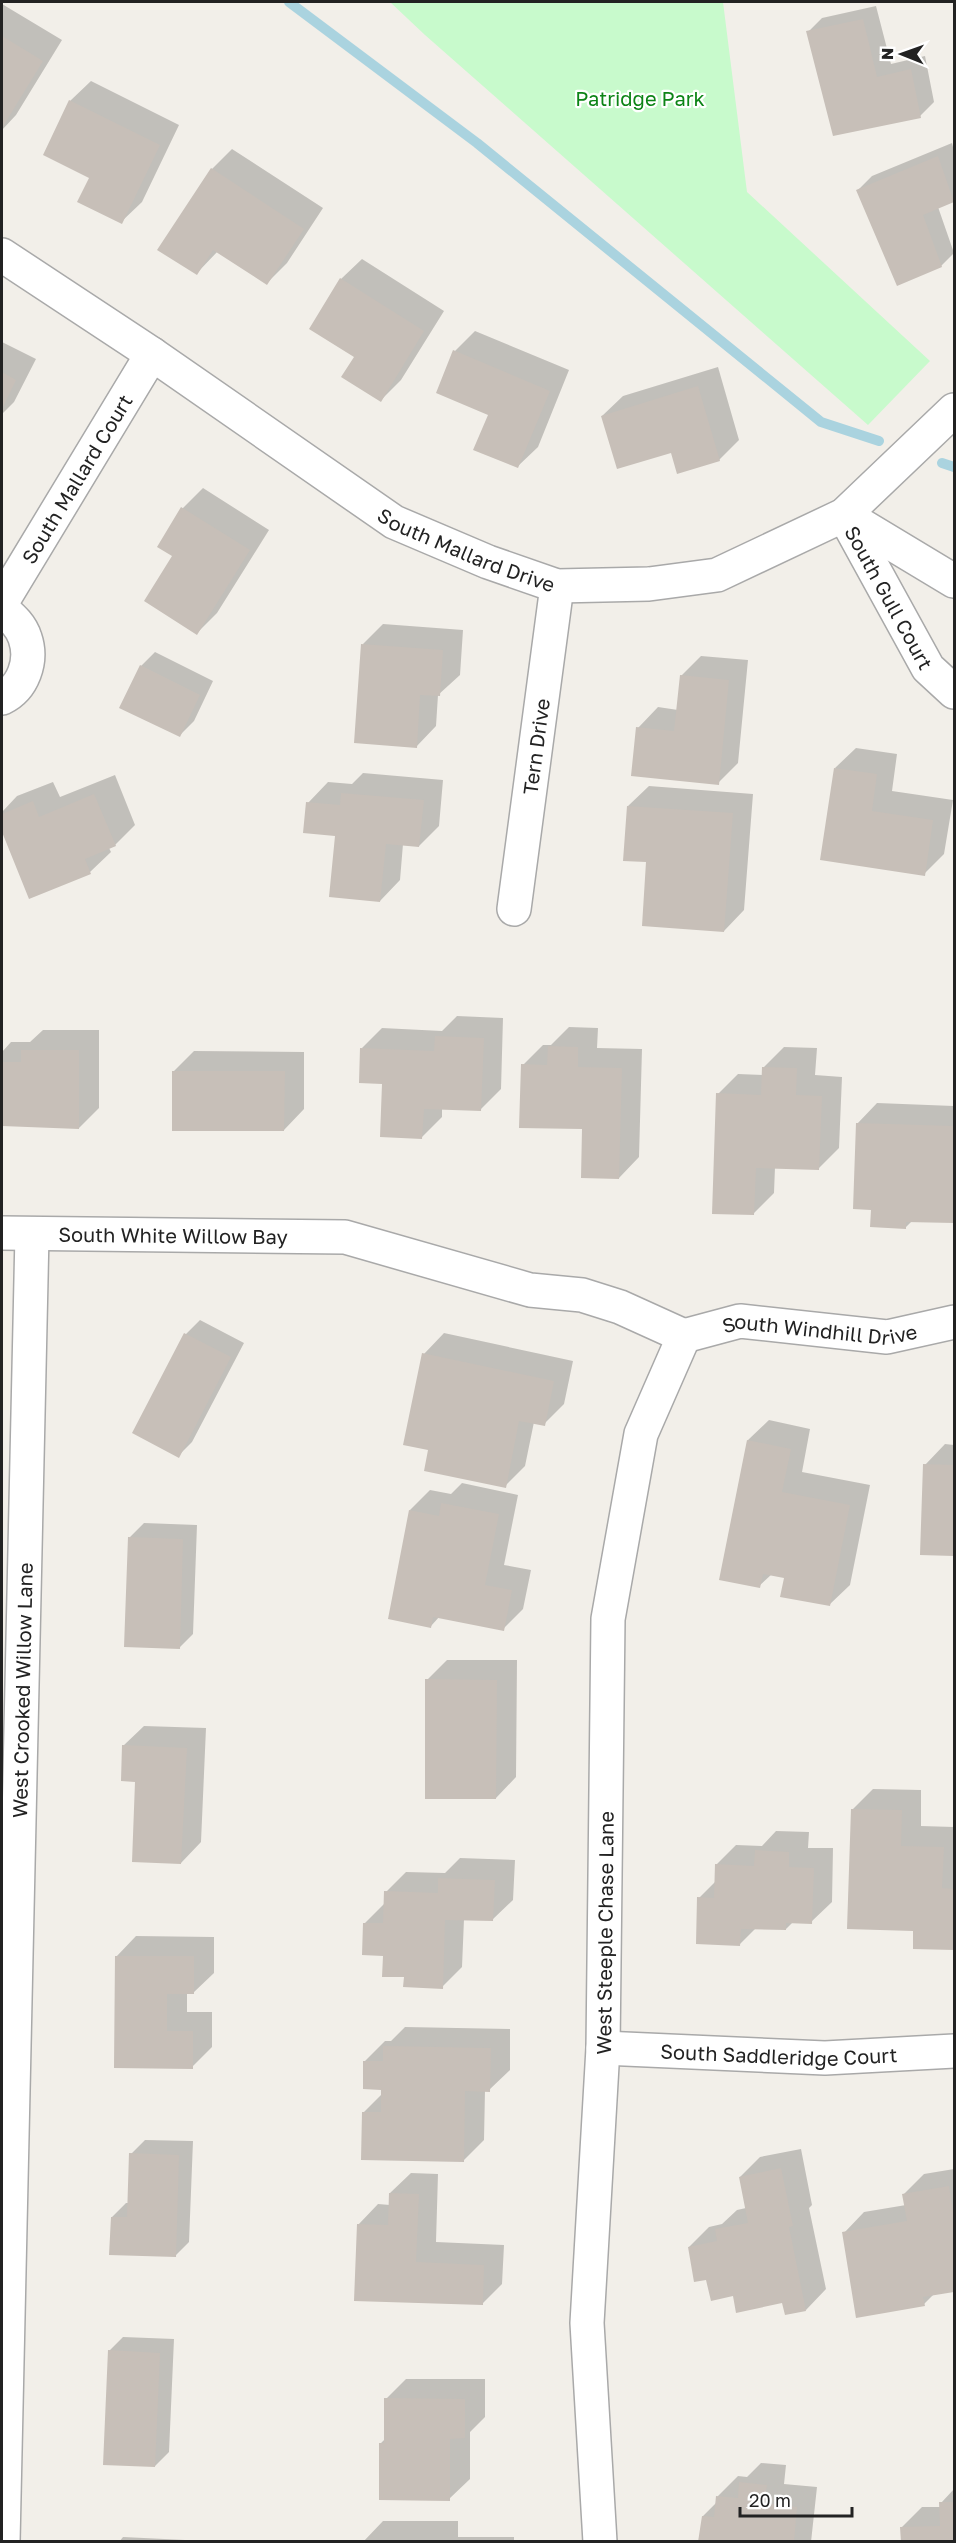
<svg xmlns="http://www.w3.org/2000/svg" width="956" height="2543" viewBox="0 0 956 2543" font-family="'Golos Text',sans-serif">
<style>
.park{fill:#c8facc}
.shadow{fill:#0003}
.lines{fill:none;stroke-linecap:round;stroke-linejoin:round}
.stream{stroke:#aad3df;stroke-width:10}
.building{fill:#c7bfb8}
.street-casing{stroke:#a9a9a9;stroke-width:36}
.street{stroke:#fff;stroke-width:33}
.labels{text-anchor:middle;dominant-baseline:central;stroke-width:4.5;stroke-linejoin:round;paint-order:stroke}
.park-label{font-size:20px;fill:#0c8416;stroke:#fff}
.street-label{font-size:20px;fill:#222;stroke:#fff}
</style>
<rect width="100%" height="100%" fill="#f2efe9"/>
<path class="park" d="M390,2h333l24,190 183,169 -62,64 -443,-390z"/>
<path class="shadow" d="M2,4l60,36 -46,75 -14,15z
M876,6l15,58 34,-8 9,46 -14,14 -112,-84 14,-14z
M91,81l88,44 -37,77 -21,20 -30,-45 -21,-76z
M952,143l2,8v48l-16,8 16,46 -13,13 -83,-76 14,-14z
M232,149l91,59 -36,55 -20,20 -49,-32 -21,22 -38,-24 53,-80z
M362,259l82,52 -43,69 -20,20 -25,-43 -15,-78z
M475,331l94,39 -31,77 -21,20 -62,-116z
M2,342l34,17 -22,43 -12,12z
M718,367l21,73 -20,20 -47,-9 -70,-35 21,-20z
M203,488l66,42 -52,83 -20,20 -23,-78 -15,-9 24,-38z
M383,624l80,6 -3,45 -22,20 -2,31 -20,21 -53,-103z
M155,652l58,29 -19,40 -14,14 -39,-69z
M701,656l47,4 -10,103 -20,20 -80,-55 20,-21 20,3 3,-34z
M856,748l41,6 -5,37 61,9 -9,54 -20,20 -89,-106z
M363,773l80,7 -4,46 -20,20 -16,-2 -3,36 -20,21 -43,-67 -29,-31 20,-21 24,2z
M115,775l20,50 -20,20 -6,3 2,4 -21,20 -61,25 -27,-69v-16l15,-16 36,-14 7,15z
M649,786l104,8 -9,116 -20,21 -76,-70 -20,-55z
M457,1016l46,2 -2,71 -20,20 -39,-1v9l-20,20 -60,-89 20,-20 60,3z
M569,1027l29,1 -1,20 45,1 -3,108 -20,21 -35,-50 -61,-63 20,-20h8z
M43,1030h56v78l-20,20 -77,-3v-73l9,-10h19z
M784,1047l33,1 -2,27 27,2 -3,71 -21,21 -43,-2 -1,26 -21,21 -35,-120 20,-20 25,1 1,-8z
M194,1051l110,1v57l-20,21 -110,-59z
M877,1103l77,3v116l-42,-1 -6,6 -33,-19 -16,-84z
M200,1320l44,23 -52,99 -14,14 8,-122z
M444,1333l129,28 -9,43 -20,20 -10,-2 -9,44 -20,20 -75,-37 -6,-95z
M769,1420l41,9 -8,43 68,13 -20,100 -21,20 -43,-28 -14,-3 -13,12 -11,-146z
M945,1444l9,1v110l-33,-2 4,-88z
M462,1483l56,12 -14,70 27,5 -8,39 -20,20 -63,-13 -9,10 -21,-116 20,-20 21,4z
M144,1523l53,2 -4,109 -14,14 -49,-111z
M447,1660h70l-1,117 -20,21 -69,-118z
M144,1726l62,2 -5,114 -20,21 -44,-83 -14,-34z
M873,1789l48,1v36l33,1v122l-40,-1 1,-18 -62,-121z
M776,1831l33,1 -1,16h25l-1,54 -21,20h-18l-7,7 -30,-1 -17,17 -40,-47 17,-17v-16l20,-20 26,1z
M460,1858l55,2 -2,40 -21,20 -28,-1 -2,48 -20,20 -37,-11 -20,-22 -20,-31 20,-20 1,-11 20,-20 39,1z
M136,1936l78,1v36l-21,20h-6v19h25v35l-20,20h-77l1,-110z
M405,2027l105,2v41l-21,20h-4l-1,50 -21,21 -99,-49 19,-19v-5l-18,-27 20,-20h6z
M145,2140l48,1 -4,101 -14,14 -63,-39 14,-14h3l2,-49z
M801,2149l11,56 -3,3 17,81 -20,21 -23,-9 -49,-6 -27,-17 -18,-31 20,-20 13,-3 15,-14 9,-2 -6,-31 20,-20z
M954,2169v121l-20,4 -10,10 -80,-71 20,-21 42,-7 -2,-11 20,-20z
M411,2173l27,1 -2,68 68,3 -2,39 -20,20 -126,-5 2,-74 20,-21 12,1v-12z
M123,2337l51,2 -5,113 -14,14 -46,-115z
M406,2379h79v38l-15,15v47l-21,20 -69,-55 5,-5 1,-40z
M761,2463l25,2 -2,19 33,3 -6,55h-111l3,-26 14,-14 1,-6 20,-20 9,1z
M954,2489v53h-52v-15l20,-20h19v-4z
M383,2521h75v16h56v5h-151z
M123,2537l83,4v1h-87z"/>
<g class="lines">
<path class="stream" d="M289,2l188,141 344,279 58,19
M942,463l12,4"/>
</g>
<path class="building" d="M863,19l14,58 34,-8 10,49 -88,18 -27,-105z
M2,36l41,25 -41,67z
M69,100l91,45 -38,79 -45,-22 12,-24 -46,-23z
M938,156l16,46 -31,13 19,52 -45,19 -41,-96z
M211,168l93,61 -37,56 -54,-35 -16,25 -40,-25z
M340,278l84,53 -43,71 -40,-25 13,-20 -45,-28z
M453,350l97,41 -32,77 -45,-18 15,-35 -52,-22z
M2,372l14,8 -14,29z
M698,386l22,75 -43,13 -6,-21 -54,16 -16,-53z
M181,507l69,43 -53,85 -53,-34 28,-45 -15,-9z
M361,644l82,6 -3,46 -20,-1 -3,53 -63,-5z
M140,665l60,30 -20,42 -61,-29z
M680,675l49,5 -10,105 -88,-9 5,-49 38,4z
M834,768l43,6 -5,37 61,9 -8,56 -105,-16z
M341,793l83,7 -5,47 -33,-3 -6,58 -51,-5 6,-61 -32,-3 3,-31 34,3z
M94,794l22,52 -31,13 6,15 -62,25 -27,-67v-18l31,-13 6,16z
M627,806l106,7 -9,119 -82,-6 4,-64 -23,-1z
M435,1036l49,2 -3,73 -57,-2 -2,30 -42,-2 2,-53 -23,-1 1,-35 74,3z
M548,1046l30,1v20l44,1 -3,111 -38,-1 1,-49 -63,-1 2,-64 26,1z
M21,1050h58v79l-77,-3v-64h19z
M762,1067l35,1 -1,27 26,1 -3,74 -63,-2 -2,47 -42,-1 4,-121 45,2z
M172,1071h113l-1,60h-112z
M856,1123l98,3v97l-48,-1v7l-36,-2 1,-17 -18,-1z
M184,1333l47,24 -52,101 -47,-25z
M422,1353l132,28 -9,45 -26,-5 -13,67 -82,-17 4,-21 -25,-5z
M747,1440l44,9 -9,43 68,13 -20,101 -50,-9 4,-19 -21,-4 -3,14 -41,-8z
M923,1464l31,1v91l-34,-1z
M441,1503l58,11 -14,71 27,5 -8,41 -71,-14 -2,11 -43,-9 21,-109 30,6z
M128,1537l55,2 -3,110 -56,-2z
M425,1679l72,1 -1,119h-71z
M122,1745l65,3 -6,116 -49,-2 3,-80 -14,-1z
M851,1809l51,1 -1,36 43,1 -2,41 12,1v61l-41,-1v-18l-66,-2z
M755,1850l34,2v15l25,1 -2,56 -26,-1v7l-45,-1 -1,17 -44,-2 1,-47 17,1 1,-34 39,2z
M438,1878l57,2 -2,41 -48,-1 -2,69 -40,-2 1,-10h-22l1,-21 -21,-1 1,-32h20l1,-32 54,2z
M115,1956h79v38h-27v37h26v38l-79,-1z
M383,2046l108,2 -1,44 -25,-1 -1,71 -103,-2 1,-48h19v-22l-18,-1v-28h20z
M129,2153l50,2 -3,102 -67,-2 2,-38h16z
M781,2168l12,58 -4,1 17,84 -21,4 -3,-12 -46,10 -3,-17 -22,5 -5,-21 -12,2 -6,-35 29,-6 -2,-12 33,-6 -9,-46z
M949,2186l5,32v74l-31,5 2,9 -69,12 -14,-86 65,-11 -5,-27z
M389,2193l30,1 -3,68 68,3 -1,40 -129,-4 3,-77 31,1z
M108,2350l52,3 -5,114 -52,-2z
M384,2398l81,1v39l-15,1v62l-71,-1v-57h5z
M739,2482l28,3 -3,18 33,4 -3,35h-96l4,-26 12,1 2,-21 22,2z
M939,2502h15v40h-53l-1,-15 40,-1z"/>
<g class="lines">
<defs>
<g id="street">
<path id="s1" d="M2,255l150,99 242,168 94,40 69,24 92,-2 68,-9 127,-60 110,-105"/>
<path id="s2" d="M844,515l84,153 26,24"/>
<path d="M846,516l108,65"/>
<path id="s3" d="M2,602l150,-248"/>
<path d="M2,609c9,8 19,16 23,29 8,23 -2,50 -23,60"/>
<path id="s4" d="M514,909l43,-323"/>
<path id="s5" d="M2,1233l343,4 185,53 52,5 38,12 64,29"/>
<path id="s6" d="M684,1336l56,-15 147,16 67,-15"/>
<path id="s7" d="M603,2048l222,10 129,-7"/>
<path id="s8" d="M3,2542l29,-1308"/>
<path id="s9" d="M600,2542l-13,-219 16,-275 5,-429 33,-185 43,-98"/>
</g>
</defs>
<use href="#street" class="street-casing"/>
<use href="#street" class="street"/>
</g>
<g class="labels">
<g class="park-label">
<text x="640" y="98">Patridge Park</text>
</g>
<g class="street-label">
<text stroke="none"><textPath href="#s3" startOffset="144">South Mallard Court</textPath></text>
<text stroke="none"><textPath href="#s1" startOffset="552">South Mallard Drive</textPath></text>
<text stroke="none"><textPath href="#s2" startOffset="94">South Gull Court</textPath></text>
<text stroke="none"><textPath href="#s4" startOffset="164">Tern Drive</textPath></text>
<text stroke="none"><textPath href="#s5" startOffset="171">South White Willow Bay</textPath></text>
<text stroke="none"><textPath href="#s6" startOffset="138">South Windhill Drive</textPath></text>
<text stroke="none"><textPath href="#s8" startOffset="852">West Crooked Willow Lane</textPath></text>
<text stroke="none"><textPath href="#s9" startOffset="610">West Steeple Chase Lane</textPath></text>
<text stroke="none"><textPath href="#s7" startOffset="176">South Saddleridge Court</textPath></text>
</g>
</g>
<rect width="956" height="2543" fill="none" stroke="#222222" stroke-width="6"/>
<g transform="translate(902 54) rotate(271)" stroke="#ffffff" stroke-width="4.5" paint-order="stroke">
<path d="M0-4.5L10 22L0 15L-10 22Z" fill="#222222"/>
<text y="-9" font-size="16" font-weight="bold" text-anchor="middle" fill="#222222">N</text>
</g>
<path d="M740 2507v9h112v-9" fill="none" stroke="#222222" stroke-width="3"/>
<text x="749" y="2507" font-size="18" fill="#222222" stroke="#ffffff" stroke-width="4.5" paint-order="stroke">20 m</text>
</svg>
